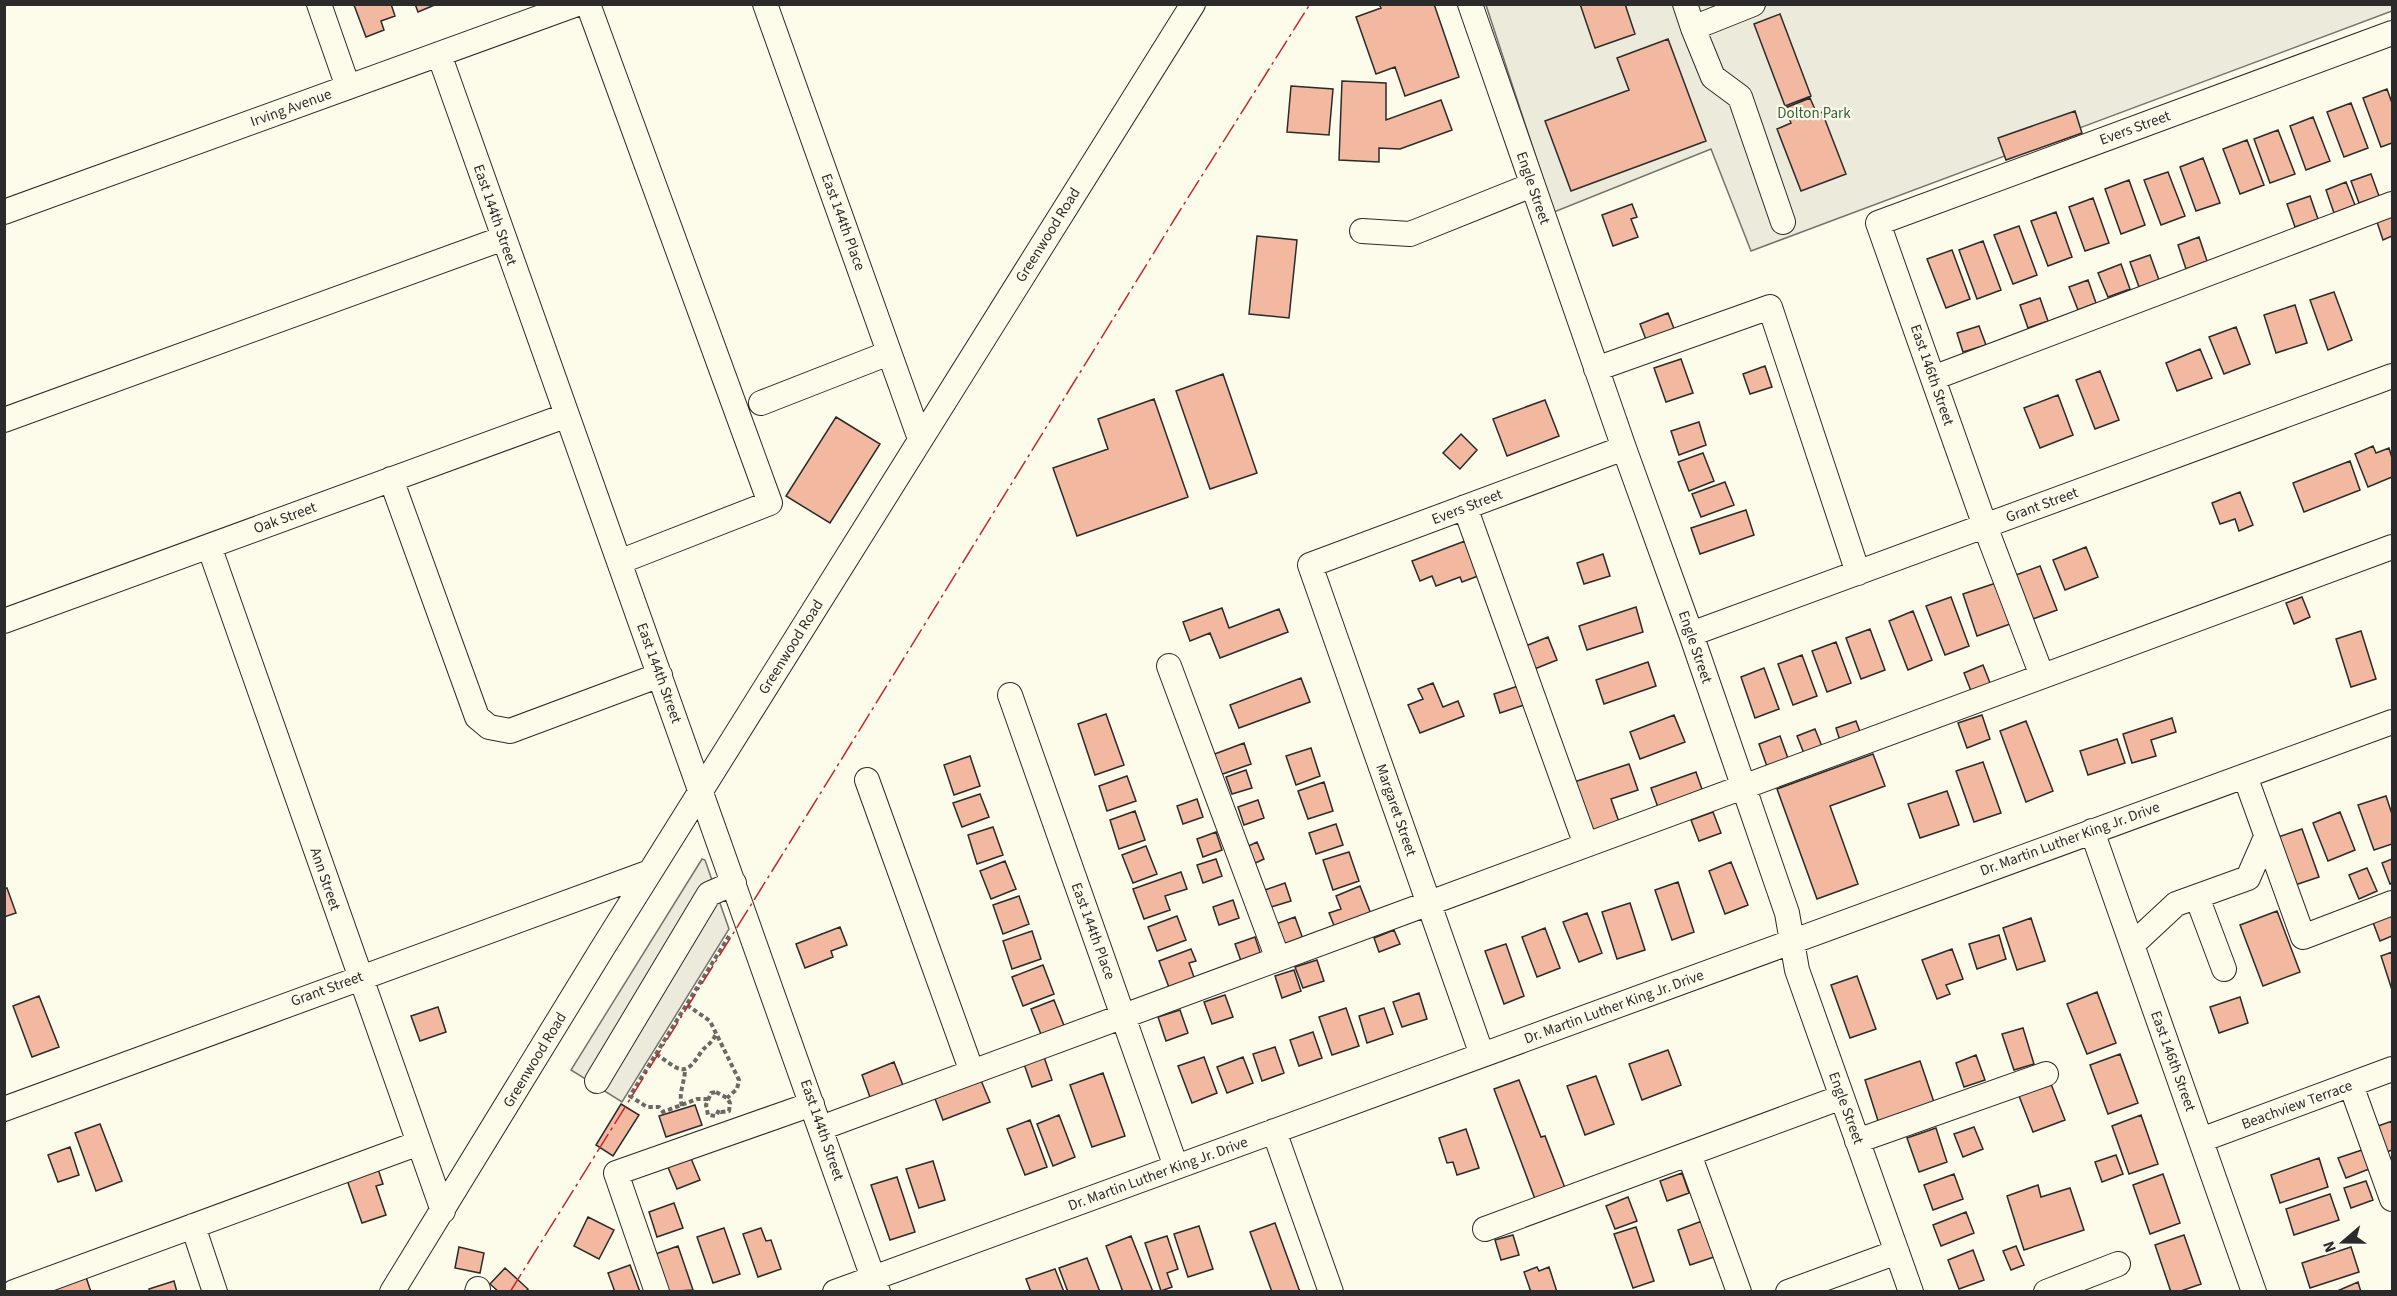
<svg xmlns="http://www.w3.org/2000/svg" width="2397" height="1296" viewBox="0 0 2397 1296" font-family="'Source Sans 3',sans-serif">
<style>
.green{fill:#ecebdb;stroke:#74746e;stroke-width:1.5}
.parking{fill:#eceadb;stroke:#74746e;stroke-width:1.5}
.building{fill:#f2b8a0;stroke:#2b2b2b;stroke-width:1.5}
.lines{fill:none;stroke-linecap:round;stroke-linejoin:round}
.minor-casing{stroke:#2b2b2b;stroke-width:26}
.path{stroke:#6a6964;stroke-width:4;stroke-dasharray:4.5 3;stroke-linecap:butt}
.minor{stroke:#fdfbea;stroke-width:24}
.power{stroke:#c62828;stroke-width:1.5;stroke-dasharray:21 4.5 3 4.5;stroke-linecap:butt}
.labels{text-anchor:middle;dominant-baseline:central;stroke-width:4.5;stroke-linejoin:round;paint-order:stroke}
.street-label{font-size:15px;fill:#2b2b2b;stroke:#fdfbea}
.park-label{font-size:15px;fill:#34623c;stroke:#fdfbea}
</style>
<rect width="100%" height="100%" fill="#fdfbea"/>
<path class="green" d="M2392,4v7l-641,240 -40,-102 -157,63 -68,-207z"/>
<path class="parking" d="M702,859l3,1 24,69 -107,173 -51,-32z"/>
<path class="building" d="M391,4l4,12 -14,5 3,9 -18,7 -12,-32z
M415,4h22l-19,8z
M1379,4h55l25,73 -54,19 -10,-29 -19,7 -20,-57 25,-9z
M1580,4h45l10,30 -40,14z
M1780,14l31,82 -26,10 -31,-82z
M1668,39l38,102 -135,50 -26,-70 84,-31 -12,-32z
M1342,81l44,2v37l55,-20 11,30 -52,19 -21,-1v14l-40,-2z
M1291,86l42,3 -4,46 -42,-3z
M2387,89l5,14v40l-11,4 -18,-49z
M1810,98l7,16 5,-2 24,62 -45,17 -24,-62 14,-6 -6,-15z
M2351,103l17,45 -24,9 -17,-45z
M2075,111l7,22 -76,27 -8,-22z
M2313,117l17,44 -24,9 -16,-44z
M2278,130l17,44 -25,9 -16,-44z
M2247,140l17,45 -24,9 -17,-45z
M2203,158l17,45 -24,8 -16,-44z
M2168,172l17,44 -24,9 -17,-45z
M2371,174l8,22 -20,7 -8,-22z
M2129,180l16,45 -24,9 -16,-45z
M2346,182l9,23 -21,8 -8,-23z
M2310,196l8,23 -23,8 -8,-23z
M2093,198l16,45 -24,8 -16,-44z
M1632,204l5,13 -6,2 7,18 -25,9 -11,-31z
M2056,212l16,45 -24,9 -17,-45z
M2392,214v22l-9,4 -7,-21z
M2019,226l18,49 -24,9 -19,-49z
M1257,236l40,4 -8,78 -40,-4z
M2199,237l8,24 -21,8 -8,-24z
M1983,241l18,49 -24,9 -18,-49z
M1952,250l18,49 -24,9 -19,-49z
M2150,255l9,25 -20,7 -9,-25z
M2121,264l9,25 -22,8 -10,-24z
M2088,280l8,23 -18,7 -9,-23z
M2334,292l18,48 -24,10 -18,-50z
M2040,298l8,23 -20,7 -8,-23z
M2295,305l12,38 -31,10 -12,-38z
M1668,313l10,26 -28,11 -10,-26z
M1979,326l7,19 -23,7 -6,-19z
M2236,327l14,37 -26,10 -15,-37z
M2200,349l12,29 -35,13 -11,-28z
M1681,359l12,34 -27,9 -12,-34z
M1765,366l7,21 -22,7 -7,-20z
M2100,371l19,49 -24,9 -19,-49z
M1223,374l34,99 -47,16 -34,-98z
M2058,395l15,40 -33,13 -16,-40z
M1154,399l34,98 -111,39 -24,-68 55,-19 -10,-30z
M1545,400l14,36 -52,20 -14,-37z
M836,417l44,27 -50,79 -44,-27z
M1699,422l7,23 -27,10 -8,-24z
M1461,434l16,16 -17,19 -17,-16z
M2373,446l3,7 13,-5 3,10v19l-24,10 -13,-33z
M1703,453l11,28 -25,10 -11,-29z
M2350,461l10,29 -56,22 -11,-29z
M1725,482l9,23 -33,12 -9,-23z
M2240,492l13,33 -14,6 -4,-12 -15,5 -8,-21z
M1746,510l8,25 -54,19 -9,-26z
M1465,541l13,35 -16,6 -2,-5 -24,9 -4,-10 -12,5 -8,-20z
M2086,547l12,30 -33,13 -12,-30z
M1603,554l7,22 -26,8 -7,-21z
M2040,566l17,44 -24,9 -17,-44z
M1996,583l14,41 -33,12 -14,-42z
M1951,597l18,49 -24,9 -19,-49z
M2302,597l8,20 -16,7 -8,-21z
M1636,607l7,25 -56,18 -8,-24z
M1222,608l7,20 50,-19 9,23 -68,26 -10,-25 -20,8 -7,-19z
M1913,611l19,49 -24,10 -19,-49z
M1870,629l15,41 -24,9 -15,-41z
M2361,631l15,48 -25,8 -15,-48z
M1548,637l9,23 -25,10 -9,-23z
M1836,642l15,41 -24,9 -15,-41z
M1802,655l15,41 -24,9 -15,-41z
M1648,662l8,24 -52,18 -8,-24z
M1983,665l9,23 -19,8 -9,-23z
M1764,668l15,41 -24,9 -14,-41z
M1301,678l9,24 -71,26 -9,-23z
M1433,683l10,24 15,-6 6,15 -44,17 -12,-28 15,-6 -5,-10z
M1518,686l6,19 -24,8 -6,-19z
M1106,714l18,51 -29,10 -17,-51z
M1674,715l11,27 -45,17 -10,-27z
M1982,715l8,24 -23,9 -9,-25z
M2172,718l4,14 -25,8 5,16 -24,7 -9,-29z
M1856,721l6,16 -21,7 -5,-16z
M2026,721l27,70 -27,11 -26,-71z
M1815,729l8,20 -18,7 -8,-20z
M1780,736l10,28 -21,8 -10,-28z
M2117,739l8,24 -37,12 -8,-24z
M1244,743l7,21 -31,11 -8,-20z
M1311,748l9,28 -24,9 -10,-29z
M1873,754l12,32 -55,20 28,78 -41,15 -40,-110z
M970,756l10,30 -26,9 -10,-30z
M1983,762l18,51 -27,9 -18,-51z
M1629,764l9,26 -27,9 8,23 -31,11 -17,-50z
M1246,770l6,18 -20,6 -6,-17z
M1696,772l9,26 -45,15 -9,-25z
M1127,776l9,25 -29,10 -8,-25z
M1324,782l9,29 -25,8 -10,-28z
M1947,791l12,34 -39,13 -12,-34z
M980,794l9,23 -27,10 -9,-24z
M2386,796l6,18v30l-18,6 -16,-45z
M1197,799l6,18 -20,7 -6,-18z
M1258,800l6,18 -20,7 -6,-18z
M1135,811l10,29 -26,9 -9,-29z
M1713,812l8,21 -22,8 -8,-21z
M2340,812l15,38 -27,11 -15,-38z
M1336,824l7,21 -27,9 -7,-21z
M993,827l10,28 -26,9 -9,-29z
M2302,829l17,48 -27,9 -17,-48z
M1216,832l6,18 -19,7 -6,-18z
M1257,842l7,17 -15,7 -7,-17z
M1146,846l11,28 -24,9 -11,-28z
M1349,852l10,29 -26,9 -10,-30z
M1216,859l6,17 -19,7 -6,-18z
M2392,859v24l-2,1 -8,-21z
M1005,861l11,28 -25,10 -11,-28z
M1731,862l17,43 -23,9 -16,-43z
M2367,868l10,23 -18,8 -10,-24z
M1181,872l6,17 -22,7 5,14 -26,9 -11,-30z
M1678,882l16,50 -22,8 -17,-50z
M1285,883l6,18 -20,6 -6,-17z
M1360,886l11,28 -36,14 -6,-15 12,-4 -5,-13z
M7,888l9,25 -12,4v-28z
M1019,896l10,28 -26,10 -10,-29z
M1233,900l6,18 -20,7 -6,-18z
M1630,903l15,47 -28,9 -15,-47z
M2392,909v27l-12,5 -9,-24z
M2277,911l23,61 -37,14 -23,-61z
M1587,913l15,40 -23,9 -16,-40z
M1177,916l9,24 -29,11 -9,-24z
M1295,917l8,22 -22,8 -8,-22z
M2031,918l14,43 -28,9 -14,-42z
M840,927l7,18 -16,6 2,6 -28,11 -9,-24z
M1545,928l15,40 -23,9 -15,-40z
M1394,930l6,14 -21,8 -5,-14z
M1032,931l9,28 -29,10 -9,-28z
M1999,935l7,24 -29,10 -8,-25z
M1255,937l6,18 -20,6 -6,-17z
M1506,944l18,52 -20,8 -19,-53z
M1191,949l5,12 -7,2 6,17 -25,10 -11,-29z
M1952,949l11,30 -17,6 4,9 -13,5 -15,-39z
M2392,952v38l-11,-34z
M1317,960l7,21 -21,7 -8,-21z
M1043,965l11,29 -31,12 -11,-29z
M1294,970l7,21 -19,7 -7,-22z
M1857,976l19,53 -26,9 -19,-53z
M2097,992l19,51 -29,11 -20,-50z
M1419,993l8,26 -25,8 -9,-25z
M1225,995l8,22 -21,7 -8,-22z
M39,996l20,51 -27,10 -19,-51z
M2240,997l8,26 -29,10 -9,-26z
M1054,1000l11,28 -23,9 -11,-28z
M438,1007l8,25 -26,9 -9,-25z
M1346,1008l13,38 -27,9 -13,-38z
M1384,1008l9,26 -26,9 -8,-27z
M1180,1010l8,23 -22,8 -8,-24z
M2023,1028l11,36 -20,6 -12,-36z
M1313,1032l9,26 -23,8 -9,-26z
M1275,1047l9,26 -22,8 -9,-27z
M1668,1050l13,35 -39,15 -13,-36z
M2120,1054l18,49 -30,11 -18,-49z
M1976,1055l9,25 -21,7 -8,-24z
M1044,1057l8,23 -20,7 -8,-23z
M1204,1057l13,36 -25,10 -14,-37z
M1243,1057l10,26 -26,10 -10,-26z
M1920,1061l16,47 -56,19 -15,-47z
M894,1062l10,26 -33,12 -9,-25z
M1103,1073l22,63 -33,11 -22,-62z
M1596,1076l18,48 -29,11 -18,-49z
M980,1078l10,24 -47,18 -9,-24z
M1519,1080l22,57 4,-1 20,52 -30,11 -41,-110z
M2051,1084l14,36 -32,12 -14,-36z
M621,1104l18,11 -26,41 -17,-11z
M695,1105l7,20 -36,12 -7,-21z
M1059,1115l16,42 -22,9 -16,-42z
M2141,1115l17,49 -29,10 -17,-48z
M1030,1120l17,47 -22,8 -18,-46z
M2392,1121v29l-5,2 -9,-26z
M100,1124l22,57 -26,10 -21,-58z
M1974,1127l9,22 -20,8 -9,-23z
M1936,1128l11,34 -28,10 -12,-34z
M1466,1129l13,39 -22,7 -4,-13 -6,1 -8,-25z
M70,1147l9,28 -21,7 -10,-27z
M2362,1150l7,19 -23,9 -8,-20z
M2116,1155l7,19 -21,8 -7,-20z
M690,1156l10,24 -23,9 -10,-24z
M2319,1158l9,29 -48,16 -9,-28z
M933,1161l12,39 -26,8 -13,-39z
M378,1169l5,15 -7,2 10,29 -24,8 -15,-43z
M1682,1173l7,20 -22,8 -7,-20z
M1954,1174l9,25 -30,11 -9,-25z
M2163,1174l17,49 -30,11 -17,-49z
M897,1177l18,55 -25,8 -19,-55z
M2366,1181l7,19 -22,8 -7,-20z
M2038,1185l3,12 29,-9 14,42 -60,20 -17,-54z
M2330,1194l9,26 -45,15 -8,-26z
M1628,1197l9,24 -22,8 -9,-23z
M674,1203l9,25 -26,9 -8,-25z
M1966,1212l8,21 -33,13 -8,-21z
M588,1217l26,13 -15,29 -25,-13z
M1702,1221l12,36 -24,8 -12,-35z
M1275,1223l25,69h-28l-22,-60z
M1199,1226l14,43 -25,8 -14,-43z
M1636,1227l18,54 -21,7 -19,-54z
M724,1228l16,46 -27,9 -16,-46z
M761,1228l5,13 5,-1 10,29 -23,8 -15,-43z
M1513,1235l6,20 -18,5 -6,-20z
M2184,1235l17,49 -23,8h-7l-16,-47z
M1131,1236l22,56h-30l-17,-46z
M1167,1236l11,33 -11,4 5,14 -11,4 -16,-48z
M678,1246l15,44 -30,2 -13,-36z
M2016,1246l8,19 -13,5 -8,-19z
M459,1247l25,6 -4,20 -25,-5z
M2351,1247l8,25 -49,16 -8,-25z
M1973,1250l11,30 -25,9 -11,-29z
M1087,1258l13,34h-32l-9,-24z
M630,1265l10,27h-25l-7,-19z
M1537,1267l2,4 10,-4 8,25h-26l-7,-20z
M505,1268l23,21 -2,3h-27l-9,-8z
M1055,1269l9,23h-33l-5,-13z
M86,1277l5,15h-48z
M174,1281l3,11h-27l-1,-3z
M2358,1282l3,10h-26z"/>
<g class="lines">
<defs>
<path id="minor" d="M319,4l29,83
M588,4l182,499 -151,59
M765,4l155,435
M1470,4l154,444 67,186 96,279 10,57 114,322
M1685,4l8,24 60,-24
M1693,28l20,49 27,20 43,125
M439,54l439,1238
M4,212l573,-208
M1362,231l48,3 122,-49
M1596,369l174,-62 88,266
M1933,378l459,-174
M761,403l128,-50
M4,420l500,-182
M391,479l86,238 12,10 21,4 150,-56
M1465,507l121,338
M209,546l234,665
M4,621l561,-205
M1691,634l701,-258
M1169,666l109,293
M2042,676l-57,-150 -107,-303 514,-190
M1010,695l166,472
M2245,776l58,161 89,-34
M867,780l105,292
M2092,831l162,461
M2197,897l27,72
M2132,945l44,-41 72,-26 18,-41
M1482,1055l-172,-490 314,-117
M597,1081l112,-187 25,-11
M2351,1085l41,114
M4,1109l646,-237
M821,1128l1571,-581
M1274,1131l57,161
M2201,1140l191,-71
M1857,1141l189,-67
M1689,1154l50,138
M193,1226l22,66
M1485,1229l357,-132
M14,1292l405,-149
M392,1292l210,-343 591,-945
M477,1292l1,-3
M657,1292l-41,-119 196,-69
M835,1292l1557,-570
M1788,1292l109,-40
M2046,1292l72,-28"/>
</defs>
<use href="#minor" class="minor-casing"/>
<path class="path" d="M687,1005l23,16 29,59 -2,9 -10,9
M656,1054c23,15 28,26 45,-2 5,-7 10,-7 15,-18
M716,1092l11,6 3,5 -1,8 -8,1 -2,-2 -3,6 -8,-1 -2,-10 5,-12z
M708,1099h-11l-34,13 -4,-5h-12l-17,-11 99,-160
M682,1106c-4,-13 3,-24 3,-37"/>
<use href="#minor" class="minor"/>
<path class="power" d="M510,1292l310,-498 359,-582 131,-208"/>
</g>
<g class="labels">
<g class="street-label">
<text transform="translate(291 108) rotate(-20)">Irving Avenue</text>
<text transform="translate(2135 128) rotate(-20)">Evers Street</text>
<text transform="translate(1533 188) rotate(71)">Engle Street</text>
<text transform="translate(495 215) rotate(71)">East 144th Street</text>
<text transform="translate(843 222) rotate(70)">East 144th Place</text>
<text transform="translate(1048 235) rotate(-58)">Greenwood Road</text>
<text transform="translate(1932 375) rotate(71)">East 146th Street</text>
<text transform="translate(2042 505) rotate(-20)">Grant Street</text>
<text transform="translate(1467 507) rotate(-21)">Evers Street</text>
<text transform="translate(285 518) rotate(-20)">Oak Street</text>
<text transform="translate(791 647) rotate(-58)">Greenwood Road</text>
<text transform="translate(1695 647) rotate(71)">Engle Street</text>
<text transform="translate(659 673) rotate(70)">East 144th Street</text>
<text transform="translate(1396 810) rotate(71)">Margaret Street</text>
<text transform="translate(2070 839) rotate(-20)">Dr. Martin Luther King Jr. Drive</text>
<text transform="translate(325 879) rotate(71)">Ann Street</text>
<text transform="translate(1093 931) rotate(70)">East 144th Place</text>
<text transform="translate(327 989) rotate(-20)">Grant Street</text>
<text transform="translate(1614 1007) rotate(-20)">Dr. Martin Luther King Jr. Drive</text>
<text transform="translate(535 1060) rotate(-59)">Greenwood Road</text>
<text transform="translate(2173 1061) rotate(70)">East 146th Street</text>
<text transform="translate(2297 1105) rotate(-20)">Beachview Terrace</text>
<text transform="translate(1846 1108) rotate(70)">Engle Street</text>
<text transform="translate(822 1130) rotate(71)">East 144th Street</text>
<text transform="translate(1158 1174) rotate(-20)">Dr. Martin Luther King Jr. Drive</text>
</g>
<g class="park-label">
<text x="1814" y="113">Dolton Park</text>
</g>
</g>
<rect width="2397" height="1296" fill="none" stroke="#2b2b2b" stroke-width="12"/>
<g transform="translate(2343 1242) rotate(250)" stroke="#fdfbea" stroke-width="4.5" paint-order="stroke">
<path d="M0-4.5L10 22L0 15L-10 22Z" fill="#2b2b2b"/>
<text y="-9" font-size="16" font-weight="bold" text-anchor="middle" fill="#2b2b2b">N</text>
</g>
</svg>
